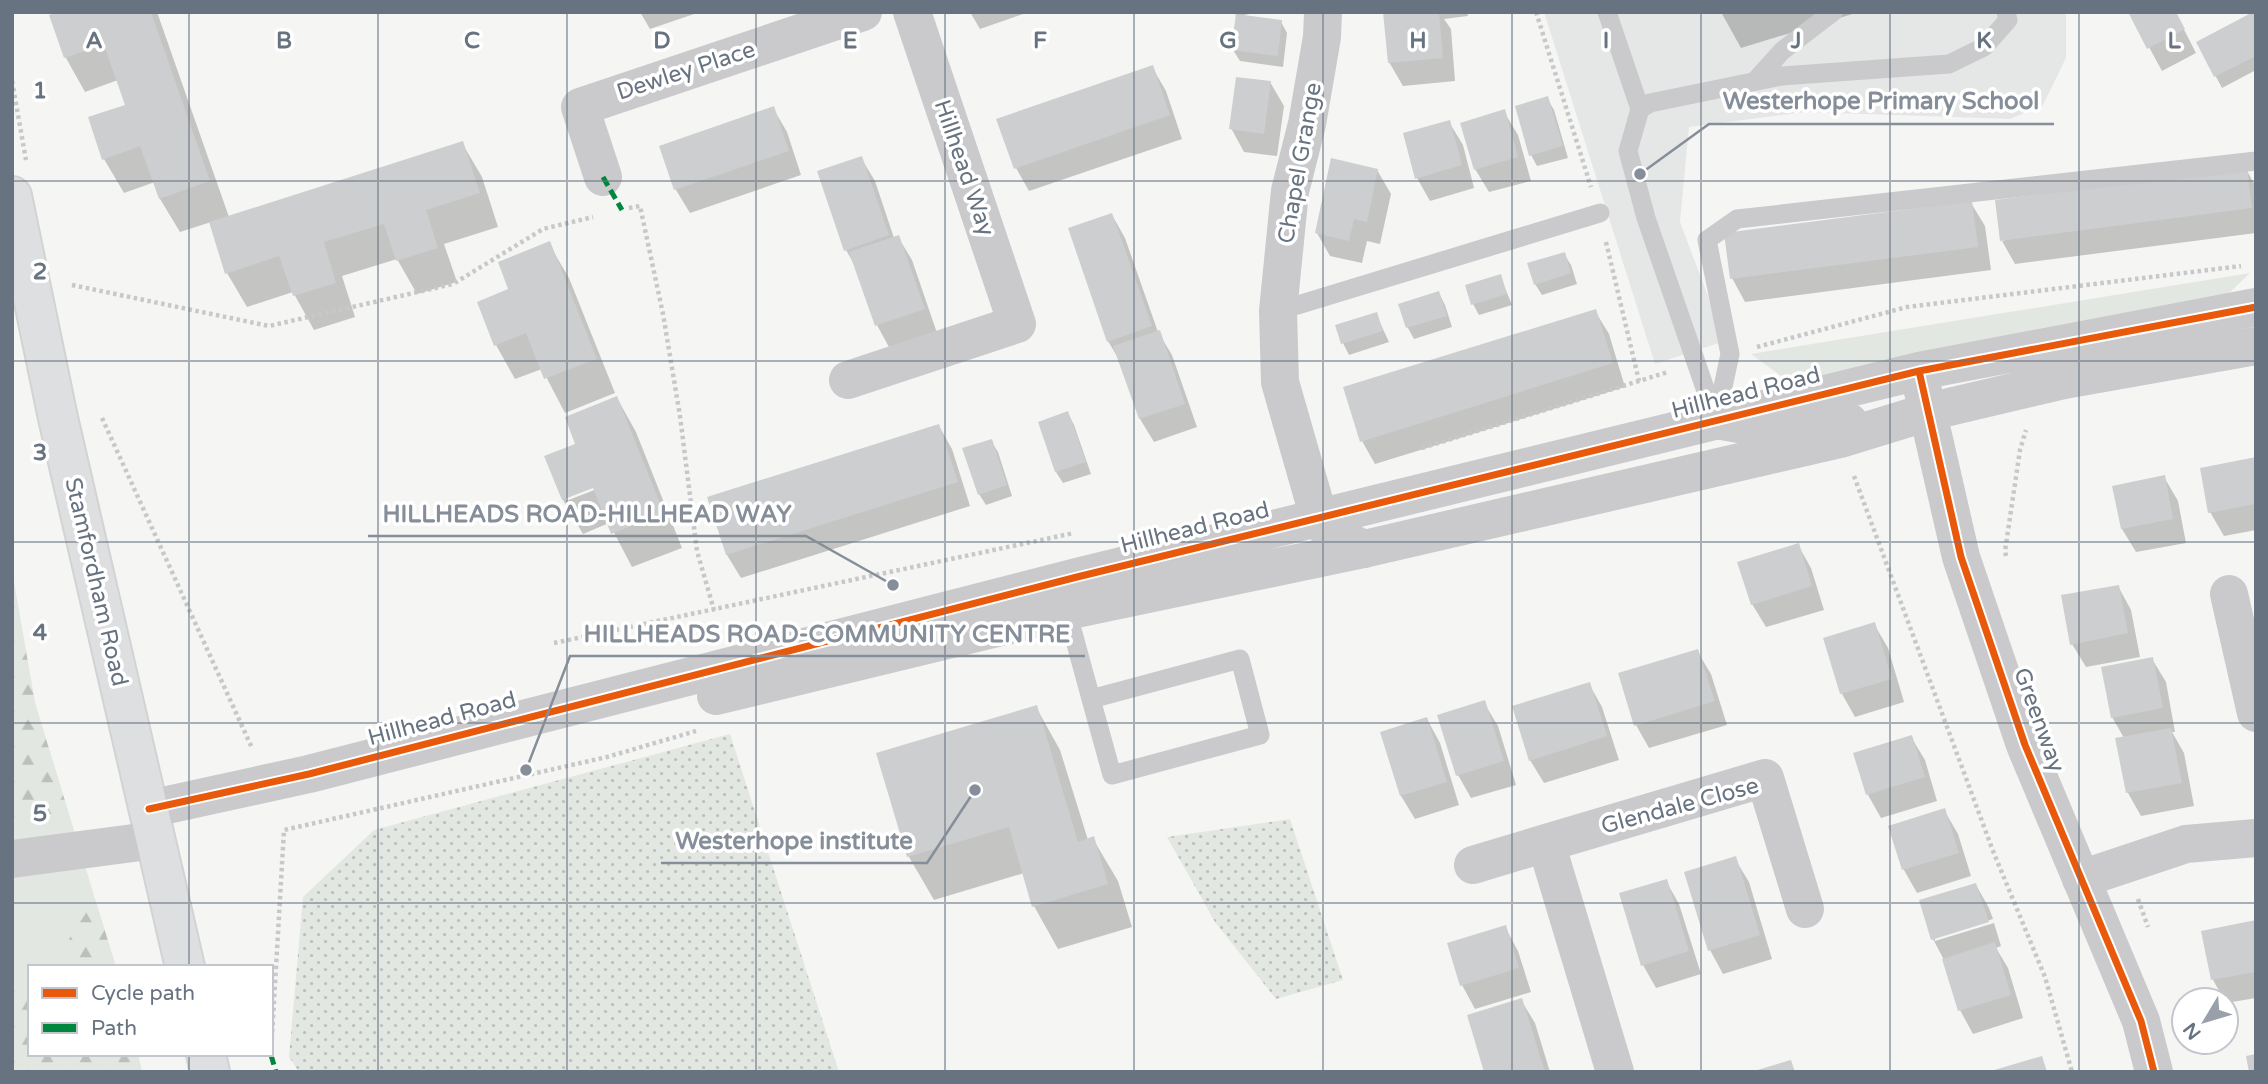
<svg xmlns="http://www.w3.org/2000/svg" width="2268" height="1084" viewBox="0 0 2268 1084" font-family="'Varela Round',sans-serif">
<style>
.built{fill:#e5e7e7}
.grass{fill:#e3e7e2}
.forest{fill:url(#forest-firs)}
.park{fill:url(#park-dots)}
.shadow{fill:#0003;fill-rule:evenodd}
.building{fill:#cdcecf}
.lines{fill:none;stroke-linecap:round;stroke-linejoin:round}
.secondary-casing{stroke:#d2d3d3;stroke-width:42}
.path{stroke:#c7c8c9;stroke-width:4.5;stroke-dasharray:3.5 3.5;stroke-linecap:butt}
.service{stroke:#cacacc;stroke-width:19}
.minor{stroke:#cacacc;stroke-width:38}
.tertiary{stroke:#cacacc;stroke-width:38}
.secondary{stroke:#dedfe0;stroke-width:38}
.quiet{stroke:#00873e;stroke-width:5;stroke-dasharray:10 5;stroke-linecap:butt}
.cycleway-casing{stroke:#fff;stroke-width:11}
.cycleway{stroke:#e8590c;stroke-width:7}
.grid{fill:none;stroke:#687381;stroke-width:2;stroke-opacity:0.55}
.labels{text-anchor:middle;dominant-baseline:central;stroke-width:7;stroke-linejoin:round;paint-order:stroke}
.street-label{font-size:23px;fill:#687381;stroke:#fff}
.grid-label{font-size:23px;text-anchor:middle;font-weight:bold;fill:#687381;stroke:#fff;stroke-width:7;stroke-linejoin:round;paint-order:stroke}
.leader{fill:none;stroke:#858e99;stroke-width:2.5}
.callout-dot{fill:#858e99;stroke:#fff;stroke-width:2.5}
.callout-label{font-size:24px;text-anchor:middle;font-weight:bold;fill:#858e99;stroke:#fff;stroke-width:7;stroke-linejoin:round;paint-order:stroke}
</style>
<defs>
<pattern id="forest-firs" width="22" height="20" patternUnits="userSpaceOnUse" patternTransform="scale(1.75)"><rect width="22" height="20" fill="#e3e7e2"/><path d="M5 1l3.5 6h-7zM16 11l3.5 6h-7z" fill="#bcc0bd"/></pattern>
<pattern id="park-dots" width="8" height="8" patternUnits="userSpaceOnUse" patternTransform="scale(1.75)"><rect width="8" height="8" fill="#e3e7e2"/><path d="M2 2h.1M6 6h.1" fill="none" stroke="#bcc0bd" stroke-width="1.8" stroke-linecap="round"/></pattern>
</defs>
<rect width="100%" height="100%" fill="#f5f5f4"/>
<path class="built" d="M1544,12h522v46l-23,47 -33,14 -205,-7 -116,15 -9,95 45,119 -70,23z"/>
<path class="grass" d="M2250,273l-25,24 -429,90 -45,-33z
M12,571l23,132 81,264h-86v87h108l4,18h-130z"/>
<path class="forest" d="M12,571l23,132 33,108 -56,9z
M95,899l21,68h-65z
M30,982v72h108l4,18h-130v-80z"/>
<path class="park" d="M730,734l109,338h-540l-10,-15 14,-160 71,-67z
M1290,819l53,161 -67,19 -61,-77 -48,-85z"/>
<path class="shadow" d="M62,12h95l72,205 233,-74 20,34 16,50 -54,17 13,38 -40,12 -20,-35 -55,17 13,41 -41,13 -21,-38 -46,15 -20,-34 -16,-51 -31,10 -20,-33 -5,-17 -31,11 -20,-34 23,-53 -9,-26 -33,12 -19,-34 -15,-42z
M640,12h60l-50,17z
M970,12h59l-49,17z
M1234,12h23l-17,4 41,6 6,11 -4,34 -43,-6 -7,-11 4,-33z
M1385,12h82l1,4 -24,3 7,10 4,52 -52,5 -14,-24z
M1721,12h138l-118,36z
M2130,12h45l21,41 -34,18z
M2256,13v57l-34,18 -24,-45z
M1152,67l14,24 16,48 -153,52 -13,-23z
M1270,82l14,24 -7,50 -33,-4 -13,-24z
M1547,98l7,12 14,48 -31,8 -6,-11z
M773,108l14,24 14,43 -111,38 -14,-23 -14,-43z
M1504,112l14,23 13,46 -42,11 -14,-23z
M1449,122l14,23 11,43 -44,13 -13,-23z
M861,158l14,23 19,57 4,-1 14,23 25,73 -47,16 -13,-24 -19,-54 -12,-21z
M2246,169l10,18v46l-241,31 -13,-23z
M1377,170l14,24 -11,50 -13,-3 -5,22 -32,-7 -13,-23z
M1971,203l14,23 6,44 -246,32 -13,-24z
M1112,215l13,23 33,94 14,23 25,72 -43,15 -14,-23 -19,-56 -13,-22z
M549,244l20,34 46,115 -50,20 -23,-44 -27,10 -19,-34 15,-55z
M1564,254l7,11 6,19 -35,11 -7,-11z
M1500,276l12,29 -33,10 -6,-11z
M1439,293l6,12 7,22 -38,12 -6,-11 -7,-23z
M1595,311l14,23 16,53 -250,77 -13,-23z
M1376,314l13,28 -40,13 -6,-12 -6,-17z
M617,398l19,34 46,116 -50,19 -23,-44 -26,11 -20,-34 -17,-43 32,-12zM601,483l1,4 -36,14v-4z
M1068,413l6,12 17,49 -28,9 -7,-11 -16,-49z
M939,426l13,23 18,57 -229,72 -14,-23 -18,-57z
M991,441l7,11 14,44 -26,9 -7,-11z
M2256,459v71l-32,6 -14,-24z
M2164,477l14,24 8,42 -50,9 -14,-23z
M1798,545l13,23 13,42 -58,17 -14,-23z
M2118,586l13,24 9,47 -54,10 -14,-23z
M1874,624l14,24 16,54 -49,15 -13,-23 -17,-54z
M1697,651l14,23 16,51 -78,23 -13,-23z
M2152,659l14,23 9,50h-3l12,21 10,53 -53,10 -13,-23 -4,-55 -12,-21z
M1589,684l13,23 17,53 -75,23 -14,-23z
M1484,703l14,23 18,59 -45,13 -13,-23z
M1036,707l24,43 28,90 5,-1 25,42 14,46 -74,22 -24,-43 -10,-33 -90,27 -25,-43 -31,-103z
M1427,719l13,24 19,62 -44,14 -14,-23 -19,-63z
M1911,737l14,23 12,41 -56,17 -13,-23 -13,-41z
M1944,810l14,24 13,42 -54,17 -13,-23 -14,-43z
M1735,859l14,23 23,77 -49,15 -13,-24z
M1666,881l13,23 22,70 -45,14 -13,-23z
M1976,885l13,23 4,11 -58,18v4l59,-18 7,23 -5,2 12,20 15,50 -50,16 -13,-24 -16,-50 -11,-21z
M2256,922v76l-30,5 -13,-23z
M1505,927l13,24 13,41 -56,17 -13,-24z
M1521,1000l14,23 15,49h-64z"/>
<path class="building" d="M57,12h94l59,169 -51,18 -19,-53 -38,14 -14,-43 37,-12 -21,-60 -40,13 -15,-43z
M1383,12h56l4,46 -55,5z
M2128,12h48l9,17 -38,20z
M2253,12h3v44l-42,21 -18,-35z
M1236,14l46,6 -4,36 -47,-6z
M1153,65l17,50 -156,54 -18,-50z
M1236,77l35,4 -7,53 -35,-5z
M1548,96l15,50 -34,10 -14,-50z
M774,106l15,45 -115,39 -15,-44z
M1505,109l13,48 -44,13 -14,-47z
M1450,120l12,45 -47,14 -12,-46z
M463,141l17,52 -54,17 12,38 -42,13 -12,-37 -60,18 12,41 -43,13 -14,-40 -54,18 -16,-52z
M862,156l27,79 -45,16 -27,-80z
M1331,158l47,11 -11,53 -13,-3 -5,22 -34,-8z
M2247,168l5,40 -252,33 -5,-41z
M1972,201l6,46 -248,32 -6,-46z
M1112,213l40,113 -45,16 -39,-114z
M899,235l26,74 -50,17 -26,-74z
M550,241l47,118 -53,20 -18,-46 -32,13 -17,-44 31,-13 -10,-27z
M1565,252l6,21 -37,12 -7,-22z
M1501,274l6,20 -36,11 -6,-20z
M1439,291l8,25 -41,12 -8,-24z
M1596,309l17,54 -253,79 -17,-55z
M1377,312l6,19 -42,13 -6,-19z
M1160,330l25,74 -46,15 -26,-73z
M617,396l47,117 -53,21 -18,-46 -31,12 -18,-44 31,-12 -10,-27z
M1068,411l18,51 -31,10 -17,-50z
M939,424l19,58 -232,73 -19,-58z
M992,439l15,46 -29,10 -16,-47z
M2256,457v47l-48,9 -8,-45z
M2165,475l8,44 -52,10 -9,-43z
M1799,543l13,43 -61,19 -14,-43z
M2119,585l9,48 -58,12 -9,-50z
M1875,622l17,57 -52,15 -17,-56z
M1698,649l17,52 -81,25 -16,-53z
M2153,657l10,51 -52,10 -10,-51z
M1590,682l17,54 -78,25 -17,-55z
M1485,700l19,61 -48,15 -19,-61z
M1037,705l41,137 16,-6 14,48 -76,23 -23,-80 -102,30 -31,-104z
M1427,717l20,65 -47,14 -20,-64z
M2171,728l11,55 -56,10 -11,-55z
M1912,735l13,42 -59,18 -13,-42z
M1945,808l14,45 -57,17 -14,-44z
M1736,856l24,79 -52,16 -24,-79z
M1667,879l22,72 -48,15 -22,-73z
M1976,883l13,39 -58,18 -12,-40z
M2256,920v52l-45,8 -10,-49z
M1506,925l13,43 -59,18 -13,-43z
M1995,942l16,53 -53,16 -16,-52z
M1522,998l23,74h-61l-17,-57z
M2256,1054v18h-7l-3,-16z
M2042,1056l5,16h-56v-1z
M1791,1060l4,12h-41v-1z"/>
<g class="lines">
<defs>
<path id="secondary" d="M12,196l46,222 127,549
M206,1054l4,18"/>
</defs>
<use href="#secondary" class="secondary-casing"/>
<path class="path" d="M1536,12l55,175
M12,81l14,79
M629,208l11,-2 23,108 17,102 17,135 17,59
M1606,242l33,139
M72,285l197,41 184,-42 90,-55 50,-12
M1757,347l150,-40 334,-41
M102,418l150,330
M1422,448l246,-76
M1854,476l139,375 52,126 27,95
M2006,556l-1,-5 15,-101 6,-20
M554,643l520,-110
M2138,899l10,28
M271,1053l13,-223 323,-73 89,-26"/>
<path class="service" d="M1607,12l33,97
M1755,81l27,-30 51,-39
M1278,311l322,-98
M1716,420l14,-66 -23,-114 30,-21 519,-58
M1716,420l-70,-202 -18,-67 12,-42 10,-6 132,-27 167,-12 35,-17 24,-27 -2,-8
M1067,611l24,88 149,-40 20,76 -148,40 -21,-76"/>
<path class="minor" d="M1323,12l-1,25 -15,87 -17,67 -12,120 2,71 39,136 11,15 34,16
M603,177l-23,-70 283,-95
M848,380l169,-56 -105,-312
M1716,420l63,11 70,-9
M2229,594l27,119
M12,859l144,-19
M1473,865l73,-22
M2081,879l105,-35 70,-6
M1615,1072l-69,-229 219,-65 40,131"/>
<path class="tertiary" d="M1922,387l39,170 64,188 116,276 13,51
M716,696l351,-85 297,-62 476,-110 88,-27 136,-32 192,-34
M149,809l160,-35 768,-197 842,-206 337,-64"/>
<use href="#secondary" class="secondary"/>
<path class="quiet" d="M603,177l19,33
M271,1055l5,17"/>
<defs>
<path id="cycleway" d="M1919,371l42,186 64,188 116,276 13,51
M149,809l160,-35 768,-197 842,-206 337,-64"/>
</defs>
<use href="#cycleway" class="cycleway-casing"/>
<use href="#cycleway" class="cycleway"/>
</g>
<path class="grid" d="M189,12v955M378,12v1060M567,12v1060M756,12v1060M945,12v1060M1134,12v1060M1323,12v1060M1512,12v1060M1701,12v1060M1890,12v1060M2079,12v1060M12,181h2244M12,361h2244M12,542h2244M12,723h2244M12,903h2244M189,1054v18"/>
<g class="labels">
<g class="street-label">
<text transform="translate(686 71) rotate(-18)">Dewley Place</text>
<text transform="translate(1300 163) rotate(-80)">Chapel Grange</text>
<text transform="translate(964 168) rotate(71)">Hillhead Way</text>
<text transform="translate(1746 393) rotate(-14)">Hillhead Road</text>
<text transform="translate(1195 528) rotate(-14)">Hillhead Road</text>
<text transform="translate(96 582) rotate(77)">Stamfordham Road</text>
<text transform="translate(442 719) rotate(-15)">Hillhead Road</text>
<text transform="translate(2039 720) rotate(70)">Greenway</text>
<text transform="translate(1680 806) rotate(-15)">Glendale Close</text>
</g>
</g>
<g class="grid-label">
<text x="94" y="48">A</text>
<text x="284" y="48">B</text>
<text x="472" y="48">C</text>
<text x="662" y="48">D</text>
<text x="850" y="48">E</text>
<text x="1040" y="48">F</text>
<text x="1228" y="48">G</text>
<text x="1418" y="48">H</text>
<text x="1606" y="48">I</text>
<text x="1796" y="48">J</text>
<text x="1984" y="48">K</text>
<text x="2174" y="48">L</text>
<text x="40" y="98">1</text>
<text x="40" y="279">2</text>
<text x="40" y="460">3</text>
<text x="40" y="640">4</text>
<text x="40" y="821">5</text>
</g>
<path class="leader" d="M1640 174L1709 124H2054M893 585L806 536H368M526 770L570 656H1085M975 790L927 863H661"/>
<g class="callout-dot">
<circle cx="1640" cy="174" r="7"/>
<circle cx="893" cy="585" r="7"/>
<circle cx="526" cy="770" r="7"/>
<circle cx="975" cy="790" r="7"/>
</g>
<g class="callout-label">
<text x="1881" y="109">Westerhope Primary School</text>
<text x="587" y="522">HILLHEADS ROAD-HILLHEAD WAY</text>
<text x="827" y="642">HILLHEADS ROAD-COMMUNITY CENTRE</text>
<text x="794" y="849">Westerhope institute</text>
</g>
<rect width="2268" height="1084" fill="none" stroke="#687381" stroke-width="28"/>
<rect x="28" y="965" width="245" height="91" fill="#ffffff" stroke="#c3c7cd" stroke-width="2"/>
<rect x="42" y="988" width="35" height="10" fill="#e8590c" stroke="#c3c7cd" stroke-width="2"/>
<text x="91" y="1000" font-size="21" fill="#687381">Cycle path</text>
<rect x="42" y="1023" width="35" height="10" fill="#00873e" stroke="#c3c7cd" stroke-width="2"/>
<text x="91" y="1035" font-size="21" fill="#687381">Path</text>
<g transform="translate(2205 1021) rotate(232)"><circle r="33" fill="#ffffff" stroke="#c3c7cd" stroke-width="2"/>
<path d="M0-5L12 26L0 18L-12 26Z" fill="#99a0a9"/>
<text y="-10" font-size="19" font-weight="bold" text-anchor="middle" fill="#687381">N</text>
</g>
</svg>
